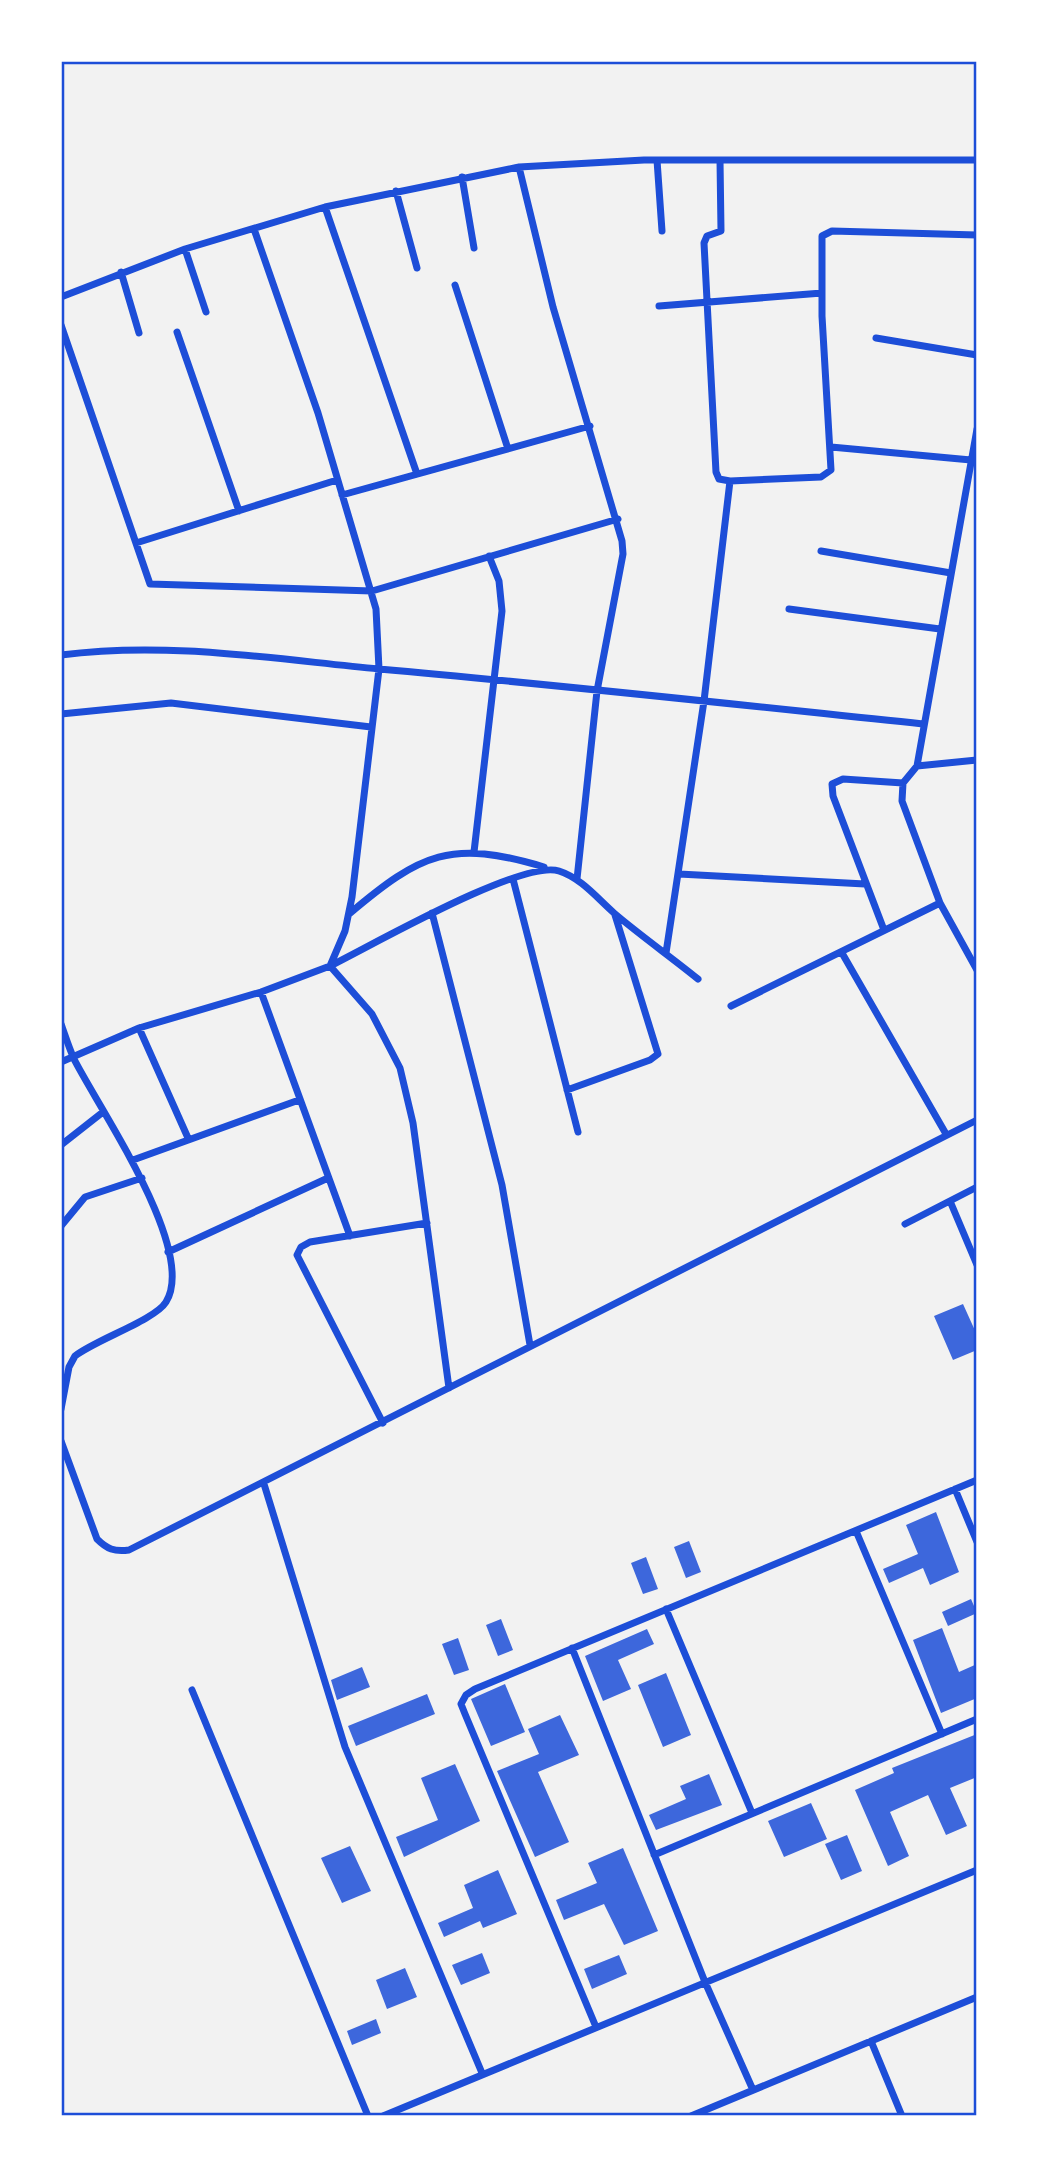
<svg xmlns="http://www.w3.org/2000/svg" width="1038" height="2177" viewBox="0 0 1038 2177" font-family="'Public Sans',sans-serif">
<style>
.building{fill:#3d67dc}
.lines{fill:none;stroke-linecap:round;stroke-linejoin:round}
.minor{stroke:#1d4ed8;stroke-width:7}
.neatline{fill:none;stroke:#1d4ed8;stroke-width:2.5}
</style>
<rect width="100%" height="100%" fill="#f2f2f2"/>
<path class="building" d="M963,1304l14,31v15l-24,10 -19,-44z
M936,1512l23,60 -29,13 -7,-17 -34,15 -6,-14 35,-15 -12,-29z
M689,1541l12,31 -15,6 -12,-31z
M646,1557l12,32 -15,5 -12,-31z
M971,1599l6,14 -29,13 -6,-14z
M501,1619l12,31 -15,6 -12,-31z
M942,1628l17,44 18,-8v34l-36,15 -28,-73z
M647,1629l7,15 -36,16 13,29 -28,12 -18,-45z
M458,1638l11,32 -15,5 -12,-31z
M362,1667l8,20 -33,13 -6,-20z
M666,1673l25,62 -28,12 -25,-62z
M505,1684l20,48 -34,14 -20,-47z
M427,1694l8,20 -79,32 -8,-20z
M560,1715l19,40 -41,17 31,70 -34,15 -38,-86 42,-17 -11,-25z
M977,1734v43l-27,11 17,38 -21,9 -18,-40 -38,17 19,44 -21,10 -33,-76 39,-17 -2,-5z
M455,1764l25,57 -76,36 -8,-20 42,-17 -17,-42z
M709,1774l13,31 -66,25 -7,-15 37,-16 -6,-13z
M811,1803l16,36 -43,18 -16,-36z
M847,1835l15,36 -21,9 -16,-36z
M350,1846l21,45 -29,12 -21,-45z
M623,1848l35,83 -34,14 -20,-41 -40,16 -8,-20 41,-17 -9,-20z
M498,1870l19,44 -34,14 -3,-7 -36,16 -6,-14 35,-15 -9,-23z
M482,1953l8,20 -29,12 -9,-20z
M619,1955l8,19 -35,15 -8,-20z
M405,1968l12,29 -30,12 -11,-29z
M376,2019l5,14 -29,12 -5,-14z"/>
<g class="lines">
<path class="minor" d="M657,160l5,71
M720,160l1,71 -14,5 -3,7 12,229 3,7 11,2
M519,167l34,140 69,234 1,13 -26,137 -20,188
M462,177l12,71
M396,191l21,77
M325,207l92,267
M185,249l21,63
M121,272l18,61
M455,285l53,164
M61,297l124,-48 140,-42 194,-40 125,-7h333
M659,306l163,-13
M61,325l89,259 222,7 246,-72
M177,332l62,179
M876,338l101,17
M831,447l140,13
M342,495l248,-69
M136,543l201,-63
M821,551l130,22
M789,609l151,20
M61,655c106,-14 212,4 318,14 181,16 362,36 544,55
M61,714l110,-11 200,24
M977,760l-60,6 -14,17 -1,18 38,102 37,67
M917,766l60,-337
M474,852l28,-241 -3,-30 -10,-25
M679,874l186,10
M513,879l65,253
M432,913l70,272 28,160
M349,914c72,-61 102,-75 195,-47
M884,930l-51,-134 -1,-12 11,-5 60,4
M666,953l38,-252 26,-220 91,-4 10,-7 -9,-154v-80l10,-5 145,4
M842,953l104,181
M261,992l89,244
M731,1006l209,-103
M61,1024c4,11 8,24 13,35 24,48 124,191 92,243 -11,18 -71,38 -91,54l-6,11 -8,42
M139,1028l49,110
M61,1062l78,-34 122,-36 69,-26 15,-35 7,-34 27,-228 -3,-60 -58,-196 -64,-184
M567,1090l83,-30 8,-6 -43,-139
M61,1145l42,-33
M133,1160l166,-60
M950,1201l27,64
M905,1224l72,-37
M61,1226l24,-29 57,-19
M168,1252l160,-74
M449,1388l-36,-265 -13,-55 -28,-54 -42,-48c41,-20 192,-107 229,-95 22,7 38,27 55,42 27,23 57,44 84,66
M383,1423l-86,-168 4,-8 9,-5 117,-19
M61,1441l36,98c10,10 17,13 32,11l848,-430
M264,1484l81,263 137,326
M955,1489l22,53
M856,1531l86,203
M666,1609l86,204
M572,1648l133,334 48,108
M192,1690l176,426
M654,1855l323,-136
M596,2027l-131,-313 -4,-10 5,-9 9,-6 502,-209
M871,2041l31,75
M383,2116l594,-246
M691,2116l286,-119"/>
</g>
<rect width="1038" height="2177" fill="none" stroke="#ffffff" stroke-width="126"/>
<rect x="63" y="63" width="912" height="2051" class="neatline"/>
</svg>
